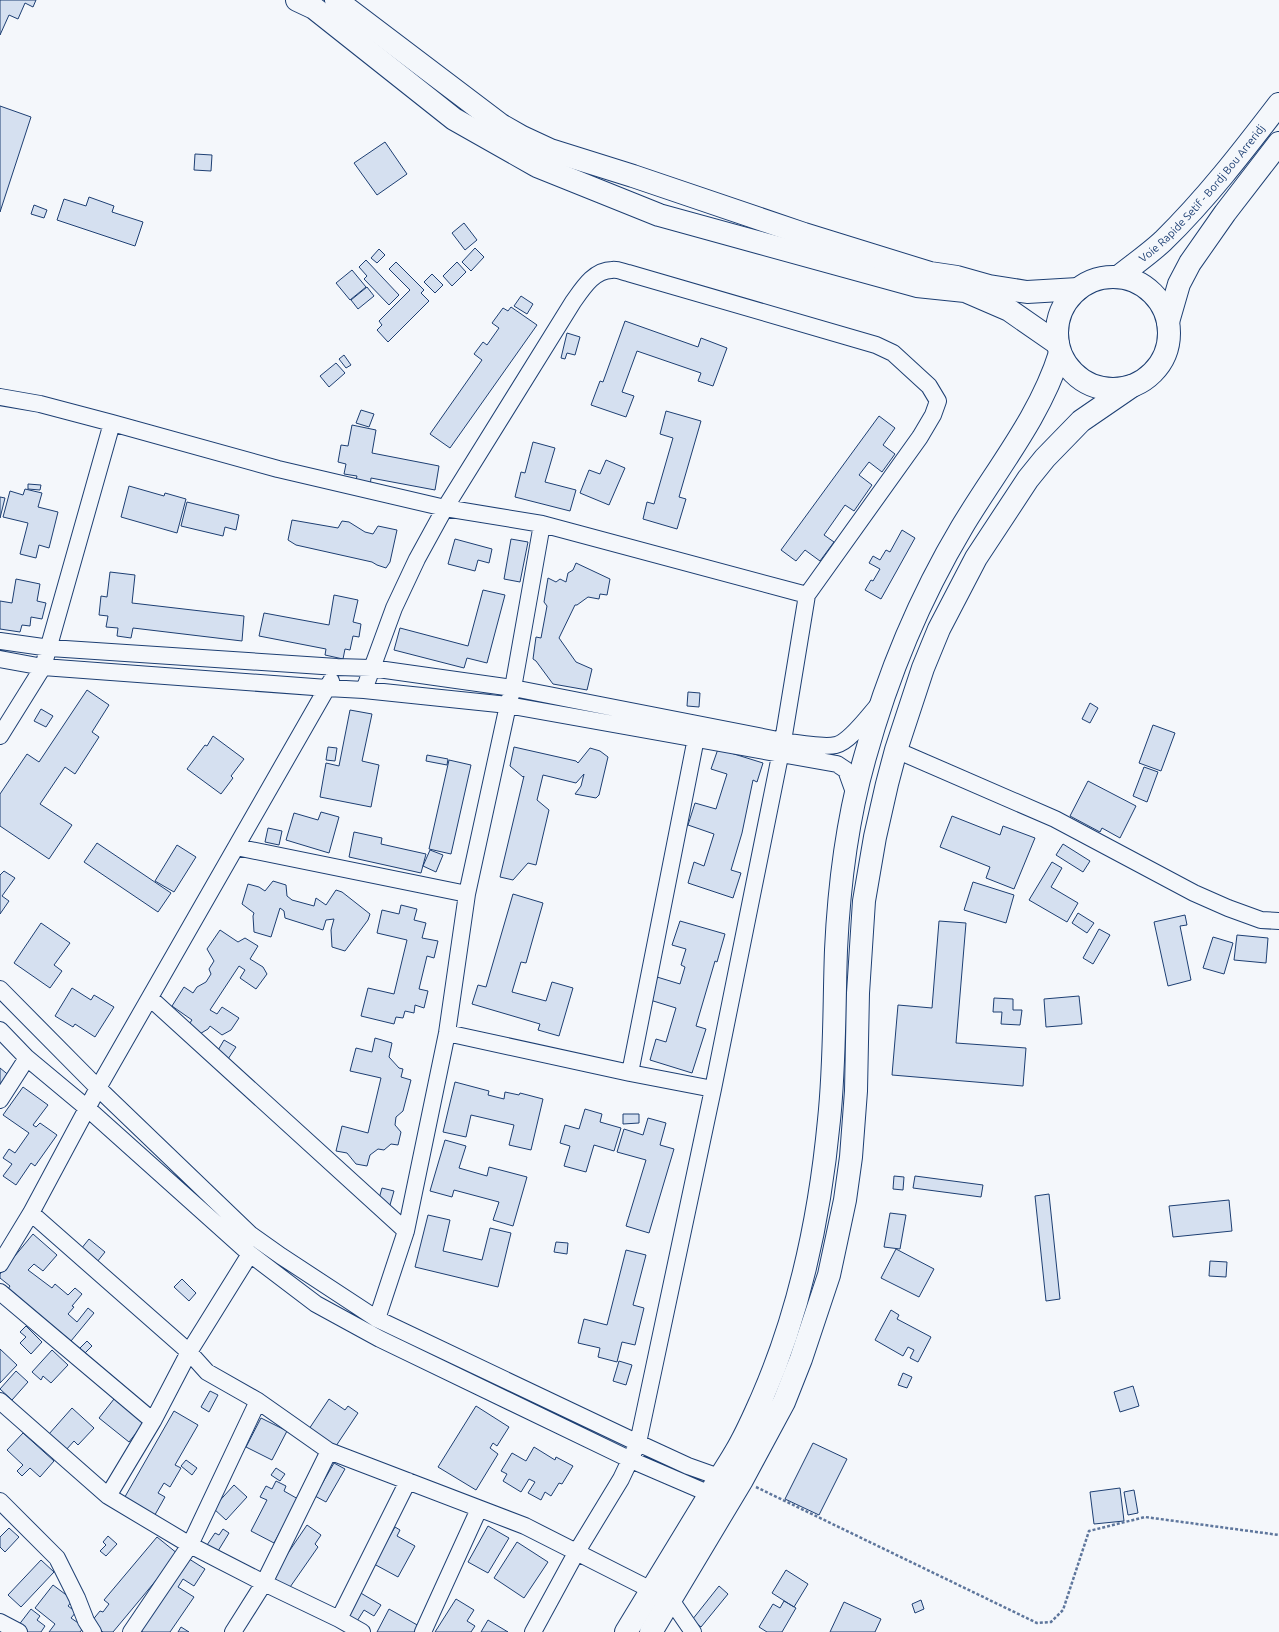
<svg xmlns="http://www.w3.org/2000/svg" width="1279" height="1632" viewBox="0 0 1279 1632" font-family="Ubuntu,sans-serif">
<style>
.building{fill:#d5e0f0;stroke:#1d3f73}
.lines{fill:none;stroke-linecap:round;stroke-linejoin:round}
.minor-casing{stroke:#1d3f73;stroke-width:18}
.highway-casing{stroke:#1d3f73;stroke-width:24}
.path{stroke:#5e769c;stroke-width:2.5;stroke-dasharray:3 2;stroke-linecap:butt}
.minor{stroke:#f4f7fb;stroke-width:16}
.highway{stroke:#f4f7fb;stroke-width:22}
.labels{text-anchor:middle;dominant-baseline:central;stroke-width:3;stroke-linejoin:round;paint-order:stroke}
.street-label{font-size:11px;fill:#1d3f73;stroke:#f4f7fb}
</style>
<rect width="100%" height="100%" fill="#f4f7fb"/>
<path class="building" d="M0,0h36l-3,7 -8,-4 -7,16 -9,-4 -9,20z
M0,106l31,11 -31,95z
M385,142l22,32 -30,21 -23,-32z
M195,154l17,1 -1,16 -17,-1z
M89,197l25,9 -2,6 31,10 -8,24 -78,-26 7,-21 22,7z
M34,205l13,5 -3,8 -13,-4z
M464,223l13,17 -12,10 -13,-17z
M475,248l9,9 -13,14 -9,-9z
M379,249l6,6 -8,8 -6,-5z
M366,260l33,35 -10,10 -25,-26 3,-3 -8,-9z
M396,262l28,28 -3,3 8,8 -41,41 -11,-12 5,-5 -3,-4 31,-31 -21,-21z
M457,262l9,10 -14,14 -9,-10z
M352,270l14,17 -16,13 -14,-17z
M432,274l11,11 -8,8 -11,-11z
M367,287l7,9 -16,13 -7,-9z
M521,296l12,8 -6,10 -13,-8z
M511,307l26,18 -87,123 -20,-14 52,-74 -8,-6 9,-12 4,3 12,-17 -7,-5 11,-15 5,3z
M625,321l73,26 3,-9 26,10 -14,38 -15,-5 3,-8 -64,-22 -15,41 12,4 -8,21 -35,-12 9,-24 3,1z
M567,333l13,4 -5,18 -8,-2 -2,6 -4,-1z
M344,355l7,10 -5,3 -7,-9z
M336,363l9,10 -16,14 -9,-11z
M361,410l13,4 -5,13 -13,-4z
M666,411l35,10 -22,76 7,2 -9,30 -34,-10 4,-17 7,2 19,-66 -13,-4z
M879,416l16,12 -12,17 12,9 -13,18 -13,-10 -10,13 13,10 -18,26 -9,-6 -21,30 10,7 -14,19 -15,-11 -9,11 -15,-11z
M352,425l24,5 -4,23 67,13 -4,24 -64,-12 -1,9 -15,-3 2,-8 -13,-2 2,-10 -8,-2 3,-17 7,1z
M533,442l22,6 -10,34 31,8 -6,21 -55,-14 6,-25 4,1z
M606,460l19,8 -16,37 -29,-12 9,-23 11,4z
M28,484l13,1 -1,5 -12,-1z
M129,486l35,10 1,-3 21,6 -9,34 -56,-16z
M25,489l17,4 -4,14 20,5 -9,36 -10,-3 -3,13 -16,-4 8,-31 -25,-6 7,-26 13,4z
M0,497l5,1 -5,20z
M187,502l52,13 -3,15 -11,-3 -2,9 -42,-10z
M292,520l46,8 4,-7 7,1 16,10 8,2 5,-8 19,4 -7,32 -4,6 -9,-3 -5,-3 -76,-17 -8,-5z
M902,530l13,8 -34,61 -16,-9 6,-10 2,1 7,-12 -11,-6 4,-7 7,4 6,-10 4,2z
M455,539l37,10 -3,14 -11,-3 -3,11 -27,-7z
M511,539l17,3 -8,40 -16,-3z
M576,563l34,16 -3,16 -7,-1 -1,5 -11,-2 -11,8h-2l-16,33 17,24 16,7 -5,21 -34,-6 -17,-23 -3,-2 3,-22 5,1 6,-32 -3,-4 4,-24 8,4 4,-3 6,3 2,-9 5,-3z
M110,572l25,3 -3,28 112,13 -2,25 -109,-13 -2,10 -14,-2 1,-8 -12,-1 2,-11 -9,-1 2,-19 6,1z
M16,579l24,5 -3,17 9,2 -4,16 -11,-2 -1,9 -8,-1 -2,7 -20,-3v-28l12,2z
M483,590l22,5 -18,68 -20,-5 -3,10 -70,-18 6,-22 68,18z
M334,595l24,5 -5,22 8,2 -2,13 -6,-1 -3,14 -5,-1 -2,10 -18,-4 1,-6 -67,-13 5,-23 65,12z
M87,690l22,15 -17,27 7,5 -24,37 -10,-7 -25,37 32,21 -23,34 -49,-33v-32l27,-40 12,8z
M688,692l12,1 -1,14 -12,-1z
M1090,703l8,5 -8,15 -8,-4z
M41,709l12,7 -7,11 -12,-6z
M350,710l22,4 -10,47 17,4 -8,42 -51,-10 6,-34 13,3z
M1153,725l22,8 -14,38 -22,-8z
M213,736l31,23 -13,17 2,2 -12,16 -34,-25 18,-24 2,1z
M328,747l9,1 -2,13 -9,-1z
M514,747l62,14 2,2 12,-15 10,3 8,6 -9,38 -3,3 -21,-4 6,-8 3,-12 -8,9 -33,-8 -6,25 12,10 -13,55 -8,-2 -15,17 -13,-3 24,-101 -1,1 -13,-11z
M718,749l45,14 -6,19 -4,-2 -11,53 -11,37 10,3 -8,25 -45,-15 6,-21 10,4 10,-32 -26,-9 7,-22 21,6 11,-35 -16,-5z
M427,755l21,4 -1,6 -21,-4z
M449,760l22,5 -20,89 -22,-5z
M1144,767l14,5 -11,30 -14,-6z
M1088,781l48,25 -16,32 -18,-10 -2,4 -30,-16z
M321,812l18,5 -10,36 -43,-13 8,-27 24,7z
M952,816l48,19 3,-9 32,12 -21,51 -28,-11 4,-11 -50,-20z
M268,828l14,3 -3,14 -14,-3z
M354,832l28,6 -1,6 45,10 -5,19 -72,-16z
M97,843l74,50 -13,19 -74,-50z
M1063,844l27,17 -7,11 -27,-17z
M177,845l19,12 -22,35 -19,-11z
M430,850l13,5 -7,17 -13,-6z
M1052,862l10,6 -11,19 27,16 -11,19 -38,-22z
M4,871l11,7 -13,18 7,5 -9,13v-39z
M273,881l13,4 1,11 5,4 22,6 2,-8 10,7 10,-15 6,2 28,22 -2,6 -23,31 -13,-4 -1,-17 3,-11 -8,1 -3,10 -38,-12 -1,-7 -4,-3 -9,29 -17,-5 -1,-16 1,-3 -12,-9 6,-20 11,3 6,4z
M973,882l41,13 -8,28 -42,-13z
M513,894l30,9 -17,60 -5,-1 -9,30 34,9 6,-19 21,6 -14,48 -21,-6 2,-6 -68,-20 6,-19 8,2z
M401,905l16,4 -3,11 12,3 -4,15 16,3 -4,17 -7,-2 -8,33 9,2 -4,17 -9,-3 -1,8 -9,-2 -2,7 -7,-1 -2,7 -33,-8 7,-28 26,6 13,-54 -30,-7 5,-23 17,4z
M1078,913l16,10 -7,10 -15,-10z
M1185,915l2,10 -7,1 11,54 -23,6 -14,-64z
M680,921l45,13 -8,28 -2,-1 -19,65 10,3 -14,44 -42,-13 6,-21 10,3 10,-34 -26,-8 7,-23 23,7 5,-17 -4,-2 5,-16 -14,-4z
M939,921l27,2 -10,120 70,5 -3,38 -131,-11 6,-70 34,3z
M41,923l29,20 -16,22 8,6 -12,17 -36,-25z
M1099,929l11,6 -17,29 -10,-6z
M220,930l18,12 7,-4 13,8 -8,13 13,8 4,7 -11,15 -16,-11 5,-8 -6,-4 -29,44 7,4 5,-7 17,11 -8,12 -9,5 -12,-9 -2,3 -10,6 -11,-8 5,-7 -20,-14 12,-19 9,6 4,-6 9,-5 5,-8 -2,-5 5,-8 -7,-12z
M1237,935l31,3 -2,25 -32,-3z
M1213,937l20,6 -9,31 -21,-6z
M72,988l19,12 3,-5 20,12 -19,30 -20,-13 -2,3 -18,-11z
M1079,996l3,28 -36,3 -2,-28z
M994,998l19,1v11h9l-2,15 -19,-1 1,-12h-9z
M375,1038l17,5 -3,14 10,11 4,1 -2,8 10,3 -8,31 -7,6 -1,8 6,7 -3,13 -7,-1 -7,6 -6,-1 -8,6 -3,11 -11,-2 -9,-11 -11,-2 6,-25 26,7 13,-55 -31,-7 6,-23 16,4z
M224,1040l12,7 -8,12 -11,-7z
M0,1068l11,9 -11,13z
M455,1082l34,9 -1,4 16,4 1,-7 14,3 1,-2 23,6 -12,51 -22,-5 5,-20 -43,-10 -5,22 -23,-5z
M23,1087l25,18 -15,20 3,2 4,-4 17,12 -22,31 -4,-3 -15,22 -13,-9 9,-12 -9,-6 6,-9 6,4 14,-20 -26,-18z
M585,1109l17,5 -2,8 21,6 -7,23 -20,-6 -8,27 -22,-6 6,-20 -10,-3 5,-18 14,4z
M623,1114h16v9l-16,1z
M648,1118l18,5 -6,22 14,4 -25,84 -23,-7 20,-66 -29,-8 7,-23 19,6z
M445,1140l21,6 -7,22 28,8 2,-9 38,10 -14,49 -20,-6 6,-18 -45,-12 -2,7 -22,-6z
M894,1176l10,1 -1,13 -10,-1z
M915,1176l68,9 -2,12 -68,-9z
M382,1188l12,3 -4,14 -12,-3z
M1049,1194l11,105 -14,2 -11,-105z
M1229,1200l3,31 -59,6 -4,-31z
M890,1213l16,2 -6,34 -16,-2z
M428,1215l22,5 -7,31 39,9 8,-32 21,5 -13,54 -83,-20z
M33,1234l24,21 -14,16 -9,-7 -6,6 24,18 3,-4 13,11 7,-7 7,6 -10,12 2,1 -6,7 9,8 11,-14 6,5 -23,28 -63,-52 2,-3 -10,-8v-4z
M89,1239l16,13 -8,10 -16,-13z
M556,1242l12,1 -1,11 -13,-2z
M896,1249l38,20 -15,28 -38,-19z
M626,1250l20,5 -13,50 11,3 -9,37 -13,-3 -5,20 -19,-5 2,-9 -22,-5 6,-24 23,6z
M1210,1261l17,1 -1,15 -17,-1z
M182,1279l14,14 -7,8 -15,-14z
M891,1310l8,5 -2,4 34,18 -13,25 -8,-4 4,-8 -6,-3 -5,9 -28,-16z
M26,1326l16,16 -11,12 -11,-11 6,-6 -6,-5z
M87,1341l5,5 -7,7 -5,-5z
M0,1349l17,16 -17,18z
M52,1350l16,15 -17,18 -8,-7 -2,4 -9,-8z
M619,1361l13,4 -6,20 -13,-4z
M16,1371l12,11 -16,18 -12,-11z
M903,1373l9,4 -5,11 -9,-3z
M1133,1386l6,20 -19,6 -6,-20z
M210,1391l8,4 -9,17 -8,-5z
M114,1399l30,24 -15,19 -30,-24z
M329,1399l16,11 3,-4 10,7 -22,33 -27,-17z
M476,1406l33,21 -12,19 -4,-3 -3,5 8,6 -22,36 -38,-23z
M72,1408l22,20 -16,17 -4,-4 -8,9 -17,-16z
M174,1411l24,14 -23,40 6,3 -11,19 -6,-4 -6,10 7,4 -13,23 -30,-18z
M261,1418l26,13 -15,29 -26,-13z
M23,1433l31,28 -14,16 -10,-9 -8,8 -5,-5 6,-6 -16,-15z
M813,1443l34,16 -28,56 -34,-16z
M534,1447l21,13 1,-3 17,9 -11,18 -3,-1 -8,13 -6,-4 -4,8 -13,-7 7,-11 -6,-3 -8,13 -18,-11 4,-7 -6,-3 11,-18 14,8z
M186,1460l11,8 -5,7 -11,-9z
M334,1463l11,6 -19,33 -11,-6z
M276,1468l9,6 -5,7 -9,-6z
M276,1481l10,5 -2,5 14,8 -24,44 -23,-12 16,-31 -7,-3 6,-11 6,3z
M234,1485l13,12 -21,23 -13,-12z
M1120,1488l4,33 -30,3 -4,-32z
M1134,1490l4,23 -10,2 -4,-23z
M307,1525l14,10 -6,9 3,3 -30,43 -17,-12z
M488,1526l21,12 -21,35 -20,-11z
M395,1527l5,3 -3,6 18,10 -17,31 -24,-13z
M9,1528l10,9 -14,15 -5,-5v-10z
M223,1529l6,4 -11,18 -11,-6 8,-12 4,2z
M108,1536l9,8 -11,12 -6,-5 6,-6 -3,-3z
M157,1537l21,17 -65,78h-10l-12,-10 9,-11 3,1 6,-8 -5,-4z
M517,1542l31,20 -24,36 -30,-20z
M186,1557l19,12 -11,17 -11,-7 -5,8 16,10 -24,35h-27l-5,-3z
M41,1560l13,12 -33,35 -13,-12z
M786,1570l22,14 -14,23 -22,-14z
M53,1585l20,15 -5,6 8,6 -5,6 13,9 -4,5h-31l6,-8 -20,-16z
M719,1586l9,8 -27,33 -9,-7z
M359,1592l22,13 -7,11 -10,-6 -10,16 -11,-7z
M456,1599l18,11 -7,11 8,5 -4,6h-36z
M921,1600l3,9 -9,4 -3,-9z
M784,1601l12,7 -14,24h-15l-8,-5 14,-23 7,4z
M844,1602l37,17 -6,13h-45z
M31,1609l9,7 -3,4 8,6 -4,6h-16l-7,-6z
M389,1609l30,17 -3,6h-39z
M488,1620l20,12h-27z
M181,1627l8,5h-11z"/>
<g class="lines">
<defs>
<path id="minor" d="M0,397l40,7 72,19 166,46 167,39 97,16 265,71
M0,641l50,7 287,19 34,1 142,20 270,53c13,2 41,7 53,4 14,-3 33,-30 43,-41
M0,659l43,8 284,21 37,2 144,15 329,59 9,6 9,25
M364,690l30,-82 23,-49 28,-51 128,-206c10,-14 21,-32 39,-32 5,-1 11,2 16,3l248,72 17,8 36,33 9,15 -5,14 -13,22 -113,158 -24,146 -70,348 -75,354 -17,36 -45,74 -43,79
M0,736l43,-69 69,-244
M896,750l159,69 139,74 34,15 33,12 18,1
M236,847l231,47
M0,989l98,99 152,146 31,22 96,63 261,124 50,23 31,11
M150,998l256,233
M0,1030l27,28 60,50 163,146 66,50 64,35 251,121 79,34
M447,1033l183,40 83,16
M630,1073l66,-335
M0,1100l27,-42
M31,1213l158,139 18,20 51,29 71,50 196,75 146,74 22,32
M0,1264l31,-51 67,-125 233,-407
M0,1292l153,129
M377,1319l29,-88 41,-198 20,-139 41,-189 5,-17 29,-164
M0,1401l108,95 82,49 74,38 75,36 23,13
M108,1496l45,-75 36,-69 61,-98
M0,1501l57,57 20,40 9,23 7,11
M339,1619l69,-138
M0,1622l19,10
M131,1632l59,-87 68,-144
M233,1632l31,-49 65,-132
M423,1632l56,-123"/>
<g id="highway">
<path d="M297,0l17,8 140,111 83,47 122,49 258,71 48,5 44,19 49,34"/>
<path d="M336,0l165,125 21,12 28,13 83,26 171,58 126,39 27,4 32,9 38,6 51,-3"/>
<circle cx="1113" cy="333" r="56"/>
<path id="s1" d="M1118,277c15,-12 31,-23 45,-36 43,-42 80,-90 116,-137"/>
<path d="M1168,322l11,-38 11,-21 35,-50 54,-70"/>
<path d="M626,1632l84,-138c8,-15 17,-27 25,-41 11,-18 19,-37 27,-55 38,-87 58,-183 67,-278 6,-56 5,-114 7,-170 3,-65 11,-130 29,-193 22,-80 54,-158 97,-230 34,-57 78,-110 98,-174"/>
<path d="M651,1632l91,-152 42,-78 17,-43 28,-84 16,-75 6,-43 5,-66 2,-98 6,-92 11,-64 12,-53 9,-34 27,-82 16,-39 37,-71 52,-79 17,-21 36,-37 51,-35"/>
</g>
</defs>
<use href="#minor" class="minor-casing"/>
<use href="#highway" class="highway-casing"/>
<path class="path" d="M756,1487l281,136 14,-1 12,-12 26,-79 56,-14 134,18"/>
<use href="#minor" class="minor"/>
<use href="#highway" class="highway"/>
</g>
<g class="labels">
<g class="street-label">
<text stroke="none"><textPath href="#s1" startOffset="119">Voie Rapide Setif - Bordj Bou Arreridj</textPath></text>
</g>
</g>
</svg>
